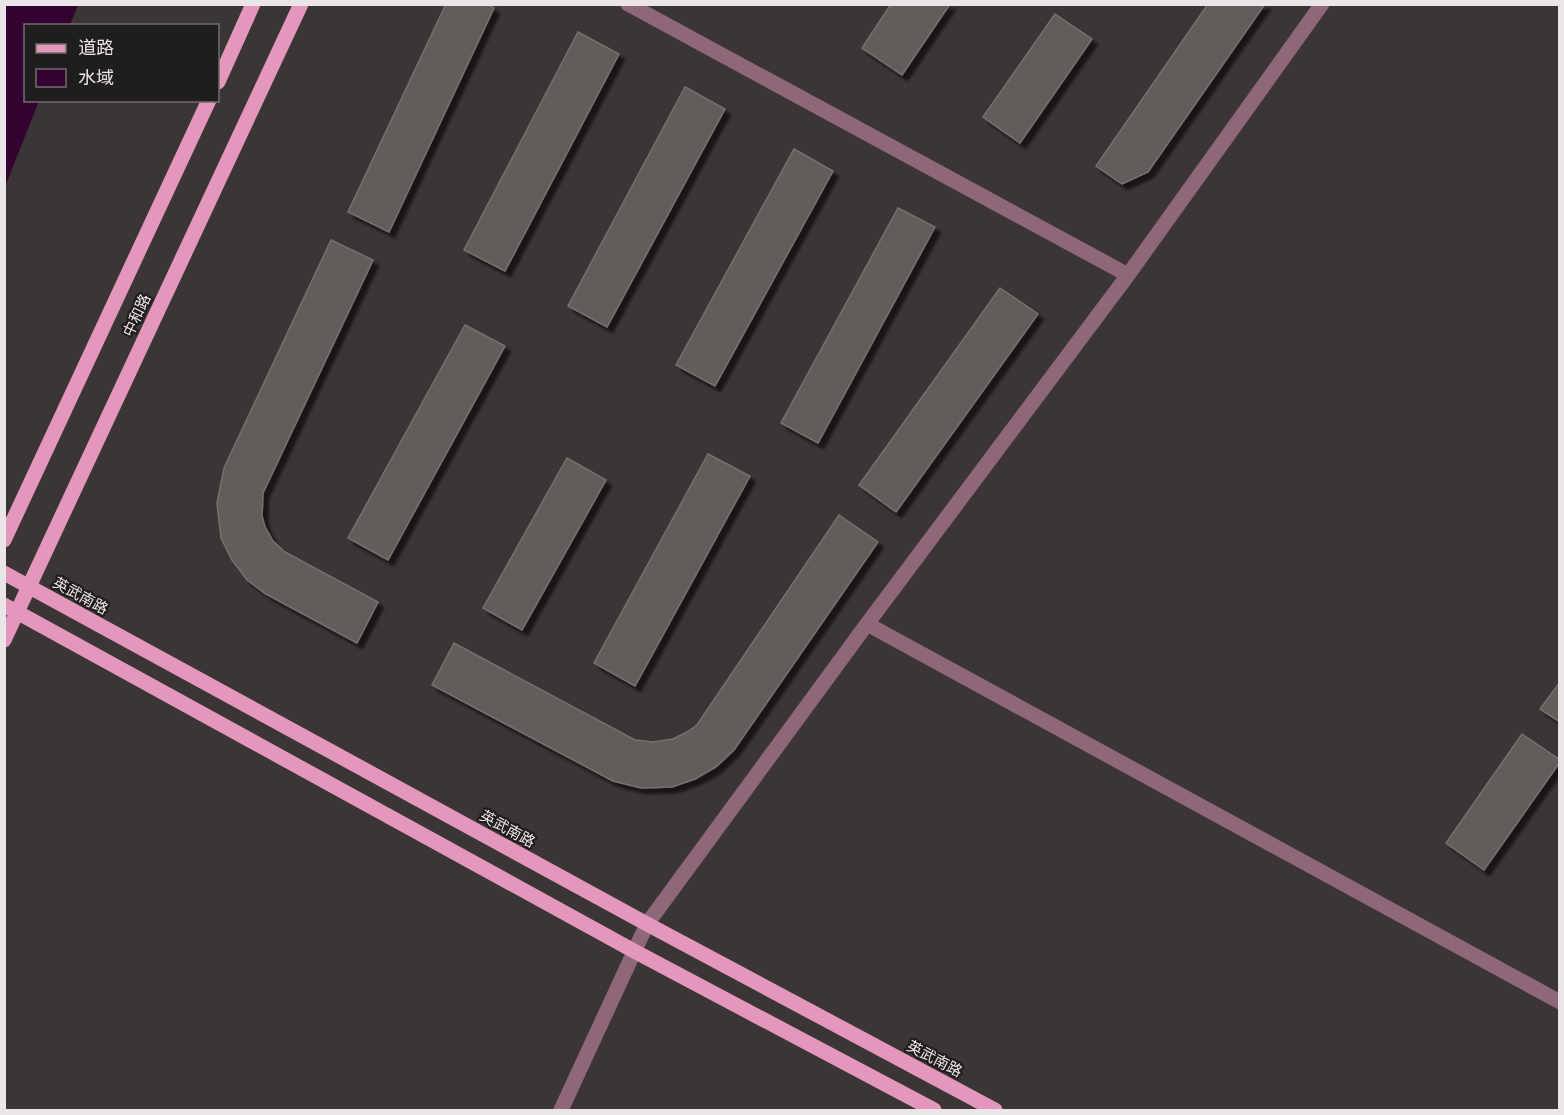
<svg xmlns="http://www.w3.org/2000/svg" width="1564" height="1115" viewBox="0 0 1564 1115" font-family="Barlow,'Noto Sans SC',sans-serif">
<style>
.water{fill:#350332}
.building{fill:#625b5a;stroke:#77706f;stroke-width:1.5;filter:url(#shadow)}
.lines{fill:none;stroke-linecap:round;stroke-linejoin:round}
.minor{stroke:#8e687a;stroke-width:15}
.major{stroke:#e497bc;stroke-width:15}
.labels{text-anchor:middle;dominant-baseline:central;stroke-width:4.5;stroke-linejoin:round;paint-order:stroke}
.street-label{font-size:15px;fill:#eae5e6;stroke:#201d1e}
</style>
<defs>
<filter id="shadow"><feDropShadow dx="5.5" dy="5.5" stdDeviation="1.5" flood-color="#0009"/></filter>
</defs>
<rect width="100%" height="100%" fill="#3c3536"/>
<path class="water" d="M5,4l73,1 -8,20 -44,1v74l13,1 -34,86z"/>
<path class="building" d="M446,4h41l7,4 -105,224 -41,-20z
M891,4h59l-48,71 -40,-27z
M1208,4h57l-117,168 -26,12 -26,-18z
M1055,14l37,25 -72,104 -37,-26z
M578,32l41,22 -114,217 -41,-21z
M685,87l40,22 -118,218 -39,-21z
M794,149l39,22 -118,215 -39,-21z
M898,208l37,19 -117,216 -37,-20z
M331,240l42,20 -110,233 -1,23 3,11 8,14 12,11 93,50 -21,41 -91,-49 -19,-14 -15,-20 -11,-22 -4,-35 7,-35z
M1000,288l38,26 -142,198 -37,-27z
M465,325l40,21 -117,214 -40,-22z
M708,454l42,22 -115,210 -41,-23z
M567,458l39,22 -84,150 -39,-22z
M839,515l39,27 -144,208 -18,17 -21,12 -23,8 -31,1 -28,-7 -181,-96 22,-42 181,97 18,2 20,-3 14,-7 10,-7z
M1560,682v40l-20,-13z
M1522,734l38,26v2l-76,108 -38,-27z"/>
<g class="lines">
<path class="minor" d="M628,4l500,271
M867,624l693,378
M561,1110l86,-186 220,-300 261,-349 194,-271"/>
<path class="major" d="M218,82l35,-78
M4,540l205,-440
M4,573l643,351 348,186
M4,605l630,346 300,159
M4,640l297,-636"/>
</g>
<g class="labels">
<g class="street-label">
<text transform="translate(136 315) rotate(-65)">中和路</text>
<text transform="translate(81 595) rotate(29)">英武南路</text>
<text transform="translate(508 828) rotate(29)">英武南路</text>
<text transform="translate(935 1058) rotate(28)">英武南路</text>
</g>
</g>
<rect width="1564" height="1115" fill="none" stroke="#eae5e6" stroke-width="12"/>
<rect x="24" y="24" width="195" height="78" fill="#201d1e" stroke="#716d6e" stroke-width="1.5"/>
<rect x="36" y="44" width="30" height="9" fill="#e497bc" stroke="#716d6e" stroke-width="1.5"/>
<text x="78" y="54" font-size="18" fill="#eae5e6">道路</text>
<rect x="36" y="69" width="30" height="18" fill="#350332" stroke="#716d6e" stroke-width="1.5"/>
<text x="78" y="84" font-size="18" fill="#eae5e6">水域</text>
</svg>
